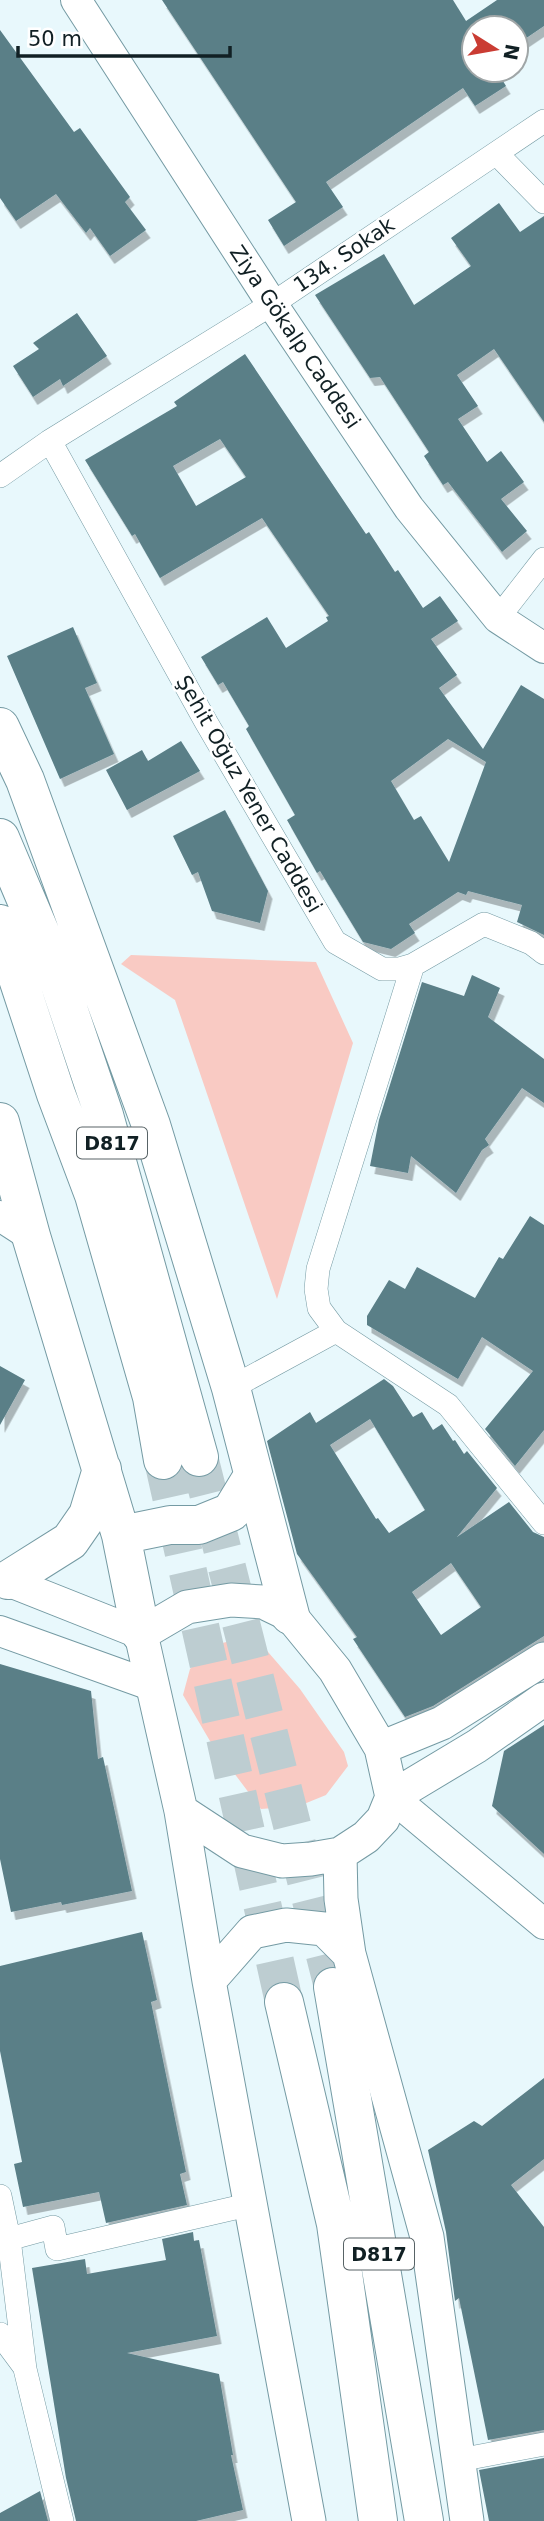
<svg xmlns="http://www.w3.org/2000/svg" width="544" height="2521" viewBox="0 0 544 2521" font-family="'DejaVu Sans',sans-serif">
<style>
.green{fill:#f9cac3}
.building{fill:#5a7f87;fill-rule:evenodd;filter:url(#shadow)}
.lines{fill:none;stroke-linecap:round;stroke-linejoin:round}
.trunk-tunnel{stroke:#bdcdd1;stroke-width:38;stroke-dasharray:38 19;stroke-linecap:butt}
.minor-casing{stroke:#749aa3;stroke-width:24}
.tertiary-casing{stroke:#749aa3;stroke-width:32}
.secondary-casing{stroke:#749aa3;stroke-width:35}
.trunk-casing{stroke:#749aa3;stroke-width:40}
.minor{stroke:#fff;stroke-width:23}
.tertiary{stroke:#fff;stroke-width:30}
.secondary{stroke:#fff;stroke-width:33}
.trunk{stroke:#fff;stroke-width:38}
.labels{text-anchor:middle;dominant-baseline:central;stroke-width:5;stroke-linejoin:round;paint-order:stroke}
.shield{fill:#fff;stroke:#586366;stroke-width:2}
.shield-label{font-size:19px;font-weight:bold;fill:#112024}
.street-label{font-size:21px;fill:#112024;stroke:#fff}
</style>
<defs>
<filter id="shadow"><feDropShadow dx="4.5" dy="8" stdDeviation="0" flood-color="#0004"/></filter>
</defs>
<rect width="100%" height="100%" fill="#e8f8fc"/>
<path class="green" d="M131,955l185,7 37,81 -76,256 -102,-299 -54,-36z
M234,1640l28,5 38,44 44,63 4,14 -22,29 -27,11 -38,3 -51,-68 -27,-46 7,-26 21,-23z"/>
<path class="building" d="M162,0h291l13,21 31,-21h47v26l-28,19v-17h-42v42h22l10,16 -31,20 -12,-18 -137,94 17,25 -59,39 -16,-26 28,-18z
M0,30l74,102 6,-4 50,69 -5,5 21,28 -36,26 -20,-28 -4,5 -30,-39 -40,27 -16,-23z
M499,203l21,29 24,-16v206l-50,-73 -37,26 21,31 -20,13 29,43 14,-11 23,31 -23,17 26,32 -25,21 -54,-70 -5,3 -19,-29 5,-4 -49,-75 -10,1 -55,-83 69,-41 30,51 57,-39 -20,-28z
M77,313l30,43 -44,30 -3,-7 -27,18 -20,-31 26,-17 -6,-6z
M245,354l121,180 3,-2 26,40 3,-2 25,38 17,-12 18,25 -27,18 26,36 -18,13 44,61 38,-64 23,14v236l-27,-13 5,-17 -54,-14 -2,4 -8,-3 -49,32 6,9 -24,16 -28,-7 -43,-71 -3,2 -30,-53 8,-5 -49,-86 3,-3 -26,-44 -5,3 -17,-28 66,-40 19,31 42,-27 -2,-4 3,-1 -67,-98 -102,60 -25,-44 -3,2 -47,-76 92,-54 -3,-4zM220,439l26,38 -50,29 -23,-40zM448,739l38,23 -37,100 -28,-46 -7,4 -23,-39z
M73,627l24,56 -12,5 29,66 -54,25 -53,-123z
M181,741l19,30 -73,39 -21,-40 36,-20 6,11z
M225,810l43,81 -8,32 -48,-12 -14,-39 -6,3 -19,-39z
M472,975l28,13 -12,29 56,42v44l-22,-15 -37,51 4,6 -7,5 -26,43 -45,-37 -3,17 -38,-7 9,-46 43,-138 42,14z
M530,1216l14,9v205l-29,36 -30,-37 48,-58 -51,-34 -24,42 -91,-54v-9l22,-36 16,9 12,-22 58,31 24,-41 4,2z
M0,1366l25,14 -25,45z
M384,1379l9,7 20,31 9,-5 11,18 9,-6 11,17 2,-1 9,14 3,-3 30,37 -40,49 52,-35 24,30 11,5v99l-111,70 -28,11 -52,-78 4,-2 -60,-83 -30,-113 43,-29 6,11zM370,1419l55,91 -36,23 -11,-15 -2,1 -46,-74zM451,1563l30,44 -40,28 -29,-43z
M0,1664l91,27 7,68 5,-2 29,134 -70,14 -1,-3 -50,10 -11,-53z
M544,1725v129l-52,-48 12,-55z
M142,1932l15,68 -6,2 35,170 -6,2 7,31 -81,18 -7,-31 -76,15 -9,-43 8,-2 -22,-111v-85z
M544,2078v81l-33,26 33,42v203l-56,10 -29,-142 -4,3 -9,-69 -18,-82 46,-29 8,5z
M193,2232l1,9 5,-1 18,96 -90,17 92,21 14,81h-2l12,55 -47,11h-120l-10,-43 -34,-210 53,-9 2,15 79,-14 -4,-21z
M544,2458v63h-55l-10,-51z
M40,2491l8,30h-48v-8z"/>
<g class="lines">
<path class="trunk-tunnel" d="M199,1457l134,530
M163,1460l121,542"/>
<defs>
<path id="minor" d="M497,154l47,48
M50,441l156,281 129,220 47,27h17l14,-4 71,-41 47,19 13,10
M0,476l50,-35 222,-137 272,-183
M498,618l46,-59
M413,965l-95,304 -2,20 3,19 17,23 112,74 96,118
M231,1388l105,-57
M0,2196l9,43 16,130 37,152
M9,2239l44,-12 4,22 195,-45
M0,2334l23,31
M459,2460l85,-16"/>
<path id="tertiary" d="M76,0l196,304 137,204 89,110 46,30
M0,1216l31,20
M0,1578l141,56
M0,1631l153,55
M392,1797l152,127"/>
<path id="secondary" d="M381,1748l61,-25 102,-64
M181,1811l61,40 40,10 29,-2 29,-5 26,-17 17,-18 9,-22 85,-51 67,-47
M340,1854l1,45 8,55 78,283 40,284
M209,1981l43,-49 34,-7 38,4 25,25
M309,2521l-100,-540 -28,-170 -40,-177 46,-27 44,-7 32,2 27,13 45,55 46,78 11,49"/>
<path id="trunk" d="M0,727l25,53 126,345 80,263 59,227
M0,838l51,120 53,157 95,342
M0,924l56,170 38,101 58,202 11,63
M0,1122l31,114 90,299 20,99
M121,1535l49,-10h29l32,-13 22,-36
M8,1580l62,-39 18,-26 14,-46
M333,1987l91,534
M284,2002l52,222 42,297"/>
</defs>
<use href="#minor" class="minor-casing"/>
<use href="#tertiary" class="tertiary-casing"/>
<use href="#secondary" class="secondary-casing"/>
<use href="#trunk" class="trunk-casing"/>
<use href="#minor" class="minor"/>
<use href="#tertiary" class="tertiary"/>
<use href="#secondary" class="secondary"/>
<use href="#trunk" class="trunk"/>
</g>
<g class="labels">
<g class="shield">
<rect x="77" y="1127.5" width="70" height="31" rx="5"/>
<rect x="344" y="2238.5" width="70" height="31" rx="5"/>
</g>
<g class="shield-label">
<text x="112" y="1143">D817</text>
<text x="379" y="2254">D817</text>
</g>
<g class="street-label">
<text transform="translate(344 255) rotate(-34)">134. Sokak</text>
<text transform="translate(295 337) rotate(56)">Ziya Gökalp Caddesi</text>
<text transform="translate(249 794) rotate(60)">Şehit Oğuz Yener Caddesi</text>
</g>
</g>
<g transform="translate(495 49) rotate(101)"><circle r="33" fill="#ffffff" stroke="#a0a6a7" stroke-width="2"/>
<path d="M0-5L12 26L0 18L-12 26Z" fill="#ca3c33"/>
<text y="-10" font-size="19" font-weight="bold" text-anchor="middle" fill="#112024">N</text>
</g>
<path d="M18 46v10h212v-10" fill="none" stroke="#112024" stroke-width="3.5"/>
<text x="28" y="46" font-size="21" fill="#112024" stroke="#ffffff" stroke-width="5" paint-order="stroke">50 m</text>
</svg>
